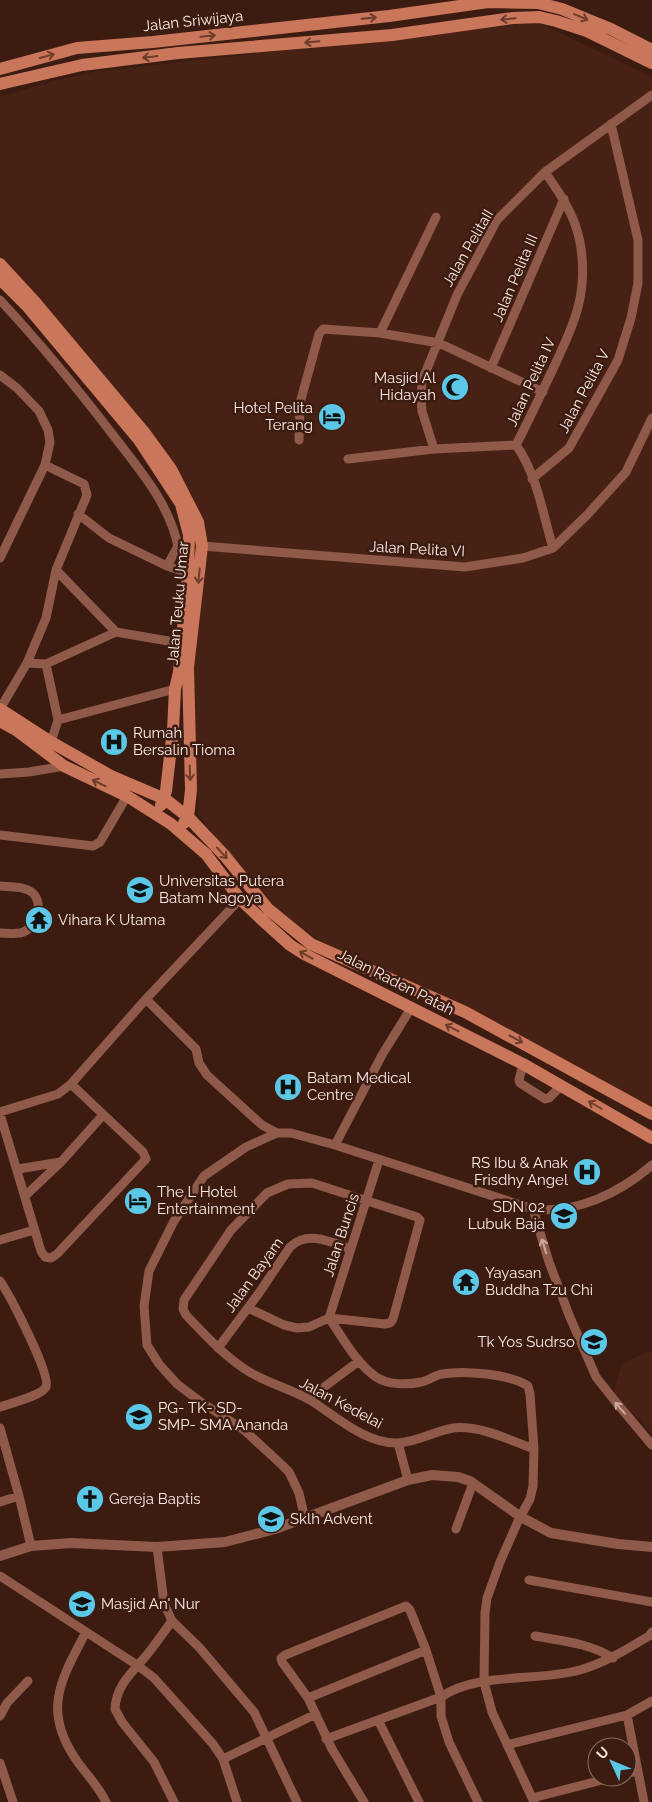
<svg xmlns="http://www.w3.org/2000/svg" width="652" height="1802" viewBox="0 0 652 1802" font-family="Raleway,sans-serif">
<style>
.built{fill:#482115}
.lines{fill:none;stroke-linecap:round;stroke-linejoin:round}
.minor{stroke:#8f5a49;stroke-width:9}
.tertiary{stroke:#8f5a49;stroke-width:10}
.secondary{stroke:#ca765b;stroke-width:12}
.oneway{stroke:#6e3c2b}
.oneway2{stroke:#cca99f}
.labels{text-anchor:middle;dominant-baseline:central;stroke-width:5;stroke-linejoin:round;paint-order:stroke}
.street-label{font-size:15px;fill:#fdeae5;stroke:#3c1c11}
.poi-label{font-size:15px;fill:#fdeae5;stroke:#3c1c11;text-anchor:start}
</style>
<rect width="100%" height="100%" fill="#3c1c11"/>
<path class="built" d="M537,22l115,55v1032l-326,-165 -65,-43 -62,-86 -12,-147 18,-125 -74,-117 -131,-147v-182l51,-15 42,-10z
M648,1351h4v84l-5,-7 -33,-35 7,-28z"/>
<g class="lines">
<path class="minor" d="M0,300c40,43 77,88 113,135 26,34 56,68 65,111l-11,20
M380,333l56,-116
M491,368l73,-169
M0,375l17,13 22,23 9,19 2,12 -5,23 -45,93
M299,440l1,-37 19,-69 4,-5 57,4 59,10 104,49
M516,445c15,-29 29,-59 43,-89 7,-16 15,-32 19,-49 7,-25 6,-58 -3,-83 -7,-19 -19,-36 -30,-52
M516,445c21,29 27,70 37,103
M434,449l-12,-38 -1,-13 1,-17 35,-86 40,-75 48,-48 107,-77
M348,459l86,-10 82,-4
M532,479l37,-31 49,-88 13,-42 7,-35v-43l-27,-116
M78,514l31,24 58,28 21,7
M202,546l263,21 58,-9 30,-10 34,-33 39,-43 26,-54
M56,570l60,62
M27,663l19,1 70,-32 64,11
M46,664l12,56 -7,22
M0,709l27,-46 19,-45 10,-48 31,-75 -3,-11 -39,-19
M58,720l117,-31
M0,774l29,-2 35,-6
M0,835l93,11 7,-4 27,-46
M0,886c9,1 19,0 28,4 18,8 11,39 -8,43 -6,1 -14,0 -20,0
M146,999l50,50 3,14 8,12 55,50 15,8
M523,1064l-4,16 1,3 25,16 4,-1 12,-12
M0,1112l58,-18 13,-10 75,-85 94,-100
M0,1114l41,137 4,6 6,1 6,-4 89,-95 -3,-7 -72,-68
M335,1145l47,-90 29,-47
M379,1160l-50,158c14,20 27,45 47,59 12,8 32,8 45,5 7,-1 14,-7 21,-8 22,-4 68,0 86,12l2,8 4,55 -1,37 -3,13 -11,20 -19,43 -13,36 -2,15 -1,69 8,30 42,90
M18,1169l43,-7
M25,1196l36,-34 42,-47
M533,1209l16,53 20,53 27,62 19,24 37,44
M0,1240l34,-10
M0,1281c9,13 52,95 46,106 -5,9 -35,16 -46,20
M248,1308l36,17 13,3 12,-1 20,-9 56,6 5,-1 3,-4 27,-99 -3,-3 -105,-34 -24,1 -21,9 -36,37 -47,70 -1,9 3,6c20,21 40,43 65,58 19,11 40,16 59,27 26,16 55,44 88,43 19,-1 37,-12 55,-15 27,-3 56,12 81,21
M218,1348l41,-55 31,-46c18,-17 41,-5 61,2
M308,1399l51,-38
M0,1428l19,68 12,50
M398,1443l10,37
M0,1502l19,-6
M305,1519l-6,-26 -10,-21 -7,-7 -38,-35 -43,-28 -24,-18 -18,-20 -12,-19 -3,-39 5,-35 25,-50 30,-45 42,-29 31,-14h14l44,12 198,64c43,5 87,-16 119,-44
M456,1529l17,-46
M157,1547l7,56 8,18c-9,12 -17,24 -26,35 -14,16 -30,30 -31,53l7,13 32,40 20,40
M0,1576l137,89 17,13 59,66 10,15 14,43
M529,1580l123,22
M172,1621l27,26 55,65 43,90
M86,1632c-26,49 -44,79 -9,129 10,14 22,26 29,41
M535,1636c27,5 54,7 78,22
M308,1698l118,-48
M627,1715l17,87
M0,1716l7,-13 21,-22
M378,1720l41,82
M326,1739l115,-42c35,-25 96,-15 139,-27 25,-7 47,-21 69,-34l3,-4
M507,1745l120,-30 25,-14
M223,1759l93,-45
M0,1763l13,39
M627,1773l11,-2
M532,1798l82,-21
M364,1802l-32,-53 -24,-51 -26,-36 -1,-4 4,-3 121,-49 4,4 16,40 15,47v19l8,26 29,60"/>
<path class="tertiary" d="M0,1556l31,-10 40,-3 86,4 68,-5 50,-13 133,-49 24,-5 26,2 12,4 51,36 30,16 67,11 34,3"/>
<path class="secondary" d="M0,69l77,-21 76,-6 236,-26 99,-14 50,1 24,6 49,20 41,21
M0,84l82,-19 96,-12 214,-18 121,-17 26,-1 17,4 31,10 65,32
M0,264l35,38 109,130 27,37 27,53 4,24 -14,121 3,123 -3,27 -4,6
M0,279l27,27 112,134 42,64 8,31 -1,38 -9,99 -4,17 -2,41 -7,61 -5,14
M0,709l51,33 60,34 54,23 23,18 37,39 43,53 43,35 154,68 187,102
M0,721l16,9 48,36 63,30 44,28 35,30 34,45 20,19 30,27 14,9 219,110 129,74"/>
</g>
<defs><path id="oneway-shaft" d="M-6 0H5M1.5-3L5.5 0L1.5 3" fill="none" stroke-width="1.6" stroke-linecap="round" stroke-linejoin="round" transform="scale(1.25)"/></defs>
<g class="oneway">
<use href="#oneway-shaft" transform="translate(581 17) rotate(23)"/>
<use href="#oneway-shaft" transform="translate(369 18) rotate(-5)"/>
<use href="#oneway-shaft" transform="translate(508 19) rotate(174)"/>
<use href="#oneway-shaft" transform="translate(208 36) rotate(-6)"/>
<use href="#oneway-shaft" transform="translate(312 42) rotate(175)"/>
<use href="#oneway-shaft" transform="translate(47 56) rotate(-15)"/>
<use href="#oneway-shaft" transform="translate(150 57) rotate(173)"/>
<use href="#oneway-shaft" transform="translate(199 576) rotate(96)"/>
<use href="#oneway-shaft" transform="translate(190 773) rotate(88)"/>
<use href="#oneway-shaft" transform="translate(99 783) rotate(-154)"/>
<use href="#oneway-shaft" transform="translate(222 853) rotate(47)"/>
<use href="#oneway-shaft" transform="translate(306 955) rotate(-151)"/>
<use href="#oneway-shaft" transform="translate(452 1028) rotate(-153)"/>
<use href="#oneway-shaft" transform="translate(516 1039) rotate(28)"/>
<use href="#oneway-shaft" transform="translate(595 1105) rotate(-150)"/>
</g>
<g class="oneway2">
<use href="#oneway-shaft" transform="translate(544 1246) rotate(-107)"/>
<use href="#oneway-shaft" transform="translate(620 1408) rotate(-131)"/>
</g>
<defs>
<symbol id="mosque-disc" viewBox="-11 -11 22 22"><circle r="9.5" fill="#5ac8e6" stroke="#3c1c11"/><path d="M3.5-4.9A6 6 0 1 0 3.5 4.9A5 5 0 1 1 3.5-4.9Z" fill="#111"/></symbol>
<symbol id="hotel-disc" viewBox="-11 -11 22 22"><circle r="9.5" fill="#5ac8e6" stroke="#3c1c11"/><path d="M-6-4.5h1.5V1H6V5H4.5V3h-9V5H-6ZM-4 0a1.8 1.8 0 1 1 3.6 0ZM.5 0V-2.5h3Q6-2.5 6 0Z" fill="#111"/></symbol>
<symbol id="hospital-disc" viewBox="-11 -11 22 22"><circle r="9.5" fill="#5ac8e6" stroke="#3c1c11"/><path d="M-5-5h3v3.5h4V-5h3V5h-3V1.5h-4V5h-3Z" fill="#111"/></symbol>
<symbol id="university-disc" viewBox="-11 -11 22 22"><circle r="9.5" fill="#5ac8e6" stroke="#3c1c11"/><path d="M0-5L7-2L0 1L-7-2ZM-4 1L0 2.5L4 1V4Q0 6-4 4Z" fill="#111"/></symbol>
<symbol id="temple-disc" viewBox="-11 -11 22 22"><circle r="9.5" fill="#5ac8e6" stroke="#3c1c11"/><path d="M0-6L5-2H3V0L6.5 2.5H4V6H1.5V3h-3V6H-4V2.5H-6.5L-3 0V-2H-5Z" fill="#111"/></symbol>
<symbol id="school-disc" viewBox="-11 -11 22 22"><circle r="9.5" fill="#5ac8e6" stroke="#3c1c11"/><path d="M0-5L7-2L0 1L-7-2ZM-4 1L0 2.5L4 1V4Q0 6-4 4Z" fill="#111"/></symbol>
<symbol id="church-disc" viewBox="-11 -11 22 22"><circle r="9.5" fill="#5ac8e6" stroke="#3c1c11"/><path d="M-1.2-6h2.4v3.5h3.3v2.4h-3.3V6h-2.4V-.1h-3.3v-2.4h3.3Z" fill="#111"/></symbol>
</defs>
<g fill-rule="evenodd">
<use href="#mosque-disc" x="439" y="371" width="32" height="32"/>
<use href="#hotel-disc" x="316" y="401" width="32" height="32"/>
<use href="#hospital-disc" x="98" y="726" width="32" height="32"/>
<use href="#university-disc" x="124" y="874" width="32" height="32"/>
<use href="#temple-disc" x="23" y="904" width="32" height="32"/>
<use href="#hospital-disc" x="272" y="1071" width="32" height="32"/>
<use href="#hospital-disc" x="571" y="1156" width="32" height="32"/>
<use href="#hotel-disc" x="122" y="1185" width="32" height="32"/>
<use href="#school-disc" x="548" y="1200" width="32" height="32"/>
<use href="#temple-disc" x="450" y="1266" width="32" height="32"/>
<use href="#school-disc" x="578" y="1326" width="32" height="32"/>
<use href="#school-disc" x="123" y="1401" width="32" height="32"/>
<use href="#church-disc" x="74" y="1483" width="32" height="32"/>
<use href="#school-disc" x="255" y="1503" width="32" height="32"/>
<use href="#school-disc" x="66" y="1588" width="32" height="32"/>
</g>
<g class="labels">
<g class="street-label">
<text transform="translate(193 21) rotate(-6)">Jalan Sriwijaya</text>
<text transform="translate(468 248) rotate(-60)">Jalan PelitaII</text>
<text transform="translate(515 278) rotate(-67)">Jalan Pelita III</text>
<text transform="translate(531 382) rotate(-65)">Jalan Pelita IV</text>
<text transform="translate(584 391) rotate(-62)">Jalan Pelita V</text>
<text transform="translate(417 549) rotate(3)">Jalan Pelita VI</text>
<text transform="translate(178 603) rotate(-85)">Jalan Teuku Umar</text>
<text transform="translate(396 982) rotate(27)">Jalan Raden Patah</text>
<text transform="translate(341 1235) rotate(-72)">Jalan Buncis</text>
<text transform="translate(254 1275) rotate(-54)">Jalan Bayam</text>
<text transform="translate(341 1403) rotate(28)">Jalan Kedelai</text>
</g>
<g class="poi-label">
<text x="436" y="378" text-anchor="end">Masjid Al<tspan x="436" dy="17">Hidayah</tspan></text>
<text x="313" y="408" text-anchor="end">Hotel Pelita<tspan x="313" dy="17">Terang</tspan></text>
<text x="133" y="733">Rumah<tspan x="133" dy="17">Bersalin Tioma</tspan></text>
<text x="159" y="881">Universitas Putera<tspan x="159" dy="17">Batam Nagoya</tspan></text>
<text x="58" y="920">Vihara K Utama</text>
<text x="307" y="1078">Batam Medical<tspan x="307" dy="17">Centre</tspan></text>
<text x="568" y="1163" text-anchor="end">RS Ibu &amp; Anak<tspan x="568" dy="17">Frisdhy Angel</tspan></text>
<text x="157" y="1192">The L Hotel<tspan x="157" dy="17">Entertainment</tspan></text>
<text x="545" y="1207" text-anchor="end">SDN 02<tspan x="545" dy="17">Lubuk Baja</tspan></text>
<text x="485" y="1273">Yayasan<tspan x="485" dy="17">Buddha Tzu Chi</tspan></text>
<text x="575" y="1342" text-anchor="end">Tk Yos Sudrso</text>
<text x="158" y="1408">PG- TK- SD-<tspan x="158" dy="17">SMP- SMA Ananda</tspan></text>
<text x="109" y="1499">Gereja Baptis</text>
<text x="290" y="1519">Sklh Advent</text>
<text x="101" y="1604">Masjid An' Nur</text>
</g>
</g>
<g transform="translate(612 1762) rotate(314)"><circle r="24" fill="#3c1c11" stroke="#896e66"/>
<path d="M0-4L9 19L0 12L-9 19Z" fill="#5ac8e6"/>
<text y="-8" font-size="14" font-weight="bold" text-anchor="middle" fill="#fdeae5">U</text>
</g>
</svg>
